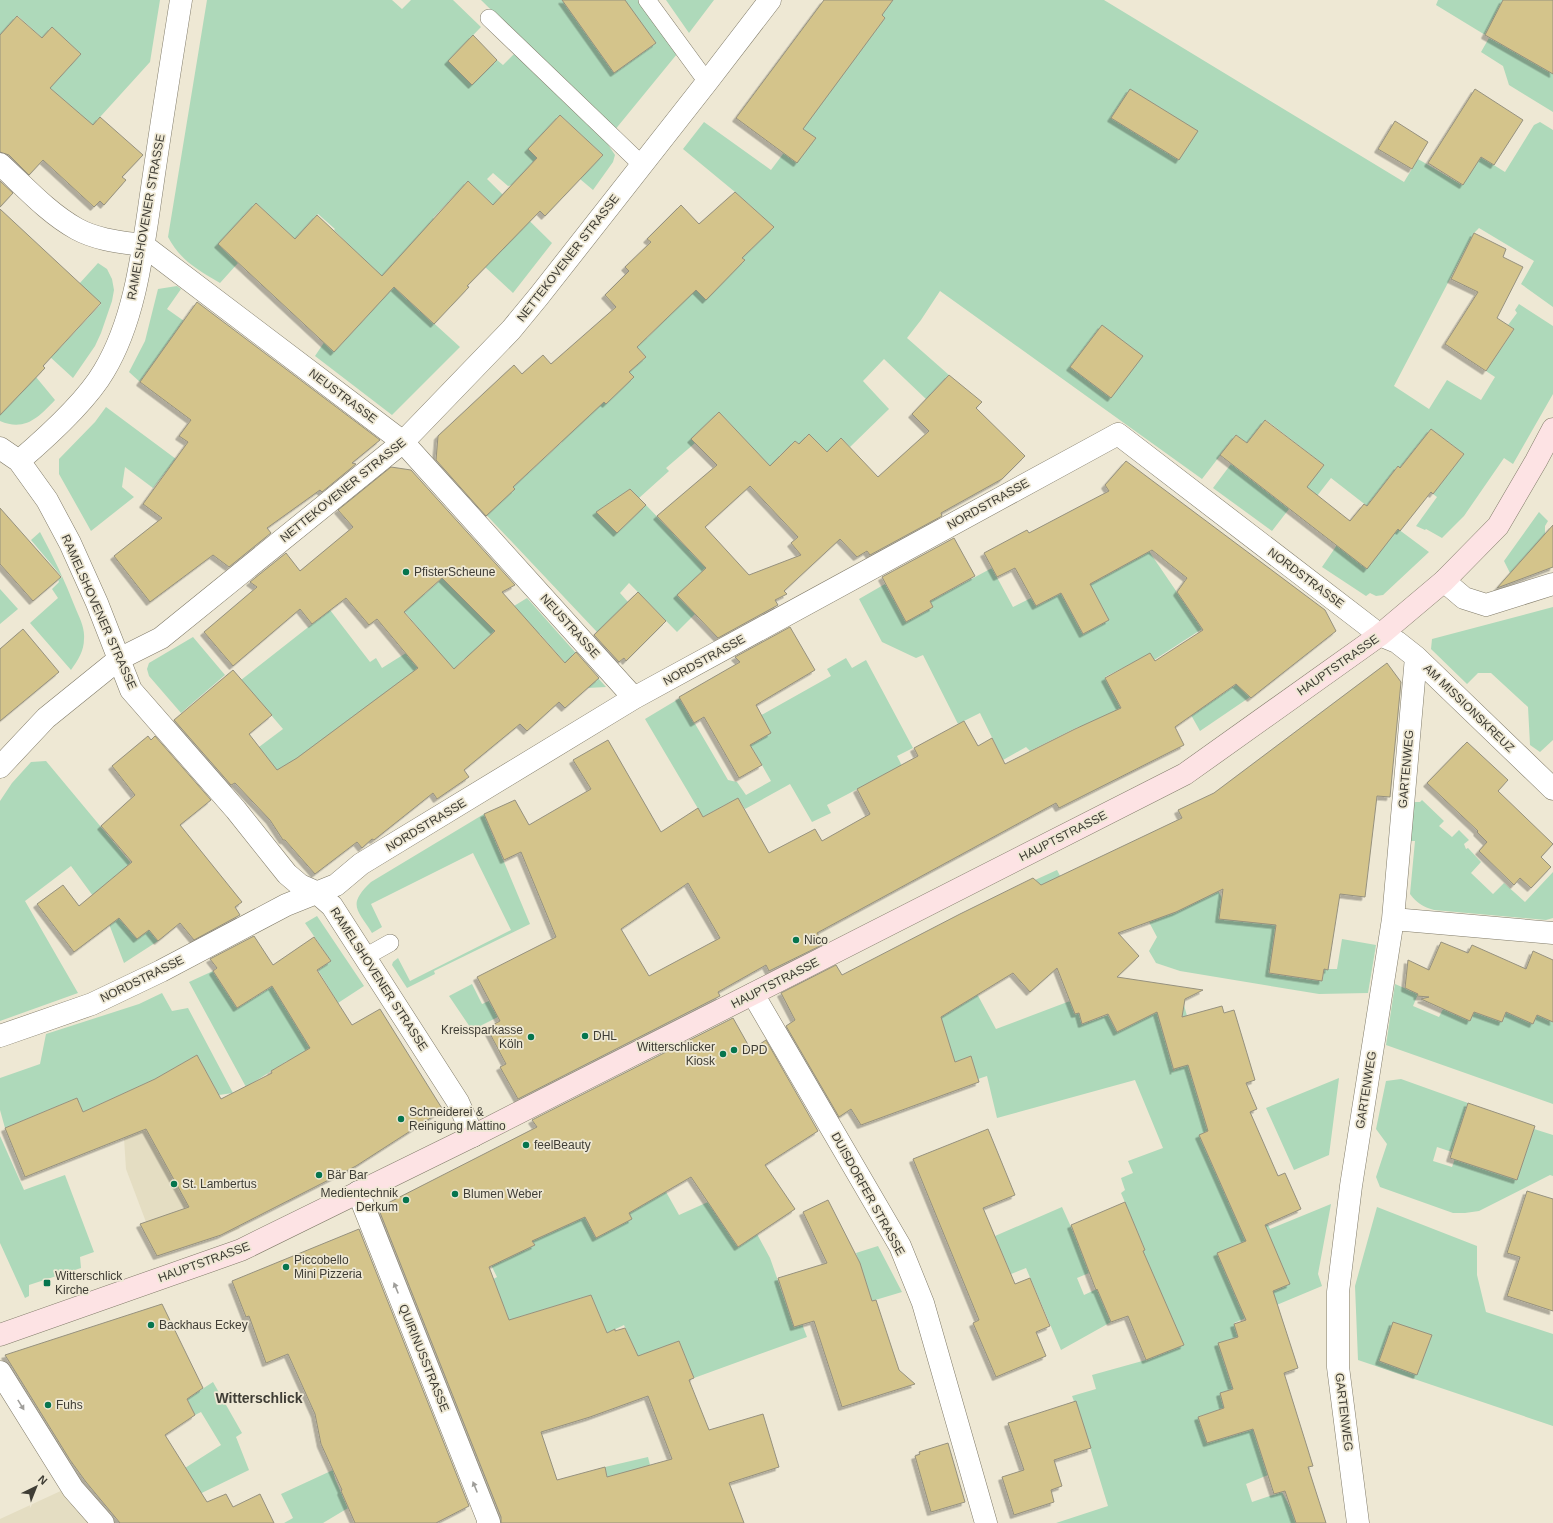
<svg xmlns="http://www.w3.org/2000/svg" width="1553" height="1523" viewBox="0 0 1553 1523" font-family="Arial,sans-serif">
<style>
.built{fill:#e4ddc2}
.green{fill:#aed9ba}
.building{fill:#d4c48b;stroke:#96917e;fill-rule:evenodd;filter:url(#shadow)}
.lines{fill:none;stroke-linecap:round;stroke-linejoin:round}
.service-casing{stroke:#807b69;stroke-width:18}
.minor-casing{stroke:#807b69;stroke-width:23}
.tertiary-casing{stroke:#807b69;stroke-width:23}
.secondary-casing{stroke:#807b69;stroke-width:23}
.service{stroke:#fff;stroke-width:17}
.minor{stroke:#fff;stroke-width:22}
.tertiary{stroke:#fff;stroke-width:22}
.secondary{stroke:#fde3e4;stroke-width:22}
.oneway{fill:#9f9e9a}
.poi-dot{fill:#06754e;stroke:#eee8d4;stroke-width:1.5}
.labels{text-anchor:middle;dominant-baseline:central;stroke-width:3.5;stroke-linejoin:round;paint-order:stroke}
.street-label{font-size:12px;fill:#3f3d35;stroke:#eee8d4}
.poi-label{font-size:12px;fill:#3f3d35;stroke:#eee8d4;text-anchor:start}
.quarter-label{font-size:14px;font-weight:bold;fill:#3f3d35;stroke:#eee8d4}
</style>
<defs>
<filter id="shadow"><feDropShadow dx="-3.5" dy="3.5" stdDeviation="0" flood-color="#0004"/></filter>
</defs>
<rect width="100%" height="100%" fill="#eee8d4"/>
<path class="built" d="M175,1117l47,78 18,34 -83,27 -17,-32 6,-2 -20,-53 -2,-31z
M65,1489l30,34h-95v-4z"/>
<path class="green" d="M0,0h160l-10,62 -59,65 -41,-39 31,-34 -29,-26 -10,10 -24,-22 -18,19z
M207,0h185l10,9 9,-9h42l28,27 -33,34 24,24 25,-25 6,5 12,-12 92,90 8,12 -2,7 -20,28 -13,-11 23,-24 -43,-40 -32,34 9,9 -25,27 -4,1 -15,-13 -6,6 65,64 -39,50 -28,-26 35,-37 -52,-49 -35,37 10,9 -61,49 78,71 -68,68 -77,-59 10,-15 10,10 36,-39 -47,-43 23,-26 -13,-13 1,-1 -17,-15 -15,16 -6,11 -41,-38 -38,41 20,19 -18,20c-22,-13 -39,-22 -52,-46z
M481,0h158l38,54 -63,77z
M666,0h48l-25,33z
M893,0h211l300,182 14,-23 44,26 19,-28 24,15 29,-47 6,-3 13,8v177l-32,-23 13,-23 -55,-33 -5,5 -80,153 35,23 18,-29 34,20 14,-23 -9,-6 28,-42 -6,-4 9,-12 -2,-3 4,-6 34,22v68l-40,70 -9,-6 -40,58 -22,22 -16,-9 -1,1 -9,-4 21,-29 -4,-3 31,-40 -33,-25 -31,39 -2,-2 -31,40 -36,-28 -14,18 -11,-9 18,-22 -58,-45 -19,23 -11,-8 -34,44 -262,-188 -19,29 -14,18 42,37 -23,24 -42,-40 -21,22 26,28 -39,38 -9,-9 -14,14 -18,-18 -10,10 -4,-3 -16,15 29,30 11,32 -100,-106 -27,26 3,5 -29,25 3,3 -30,27 -9,-9 -34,23 21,21 29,-28 60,63 -29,27 18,19 -18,18 -48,-49 -9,10 8,9 -31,30 -121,-128 15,7 24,-22 -2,-2 49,-45 -18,-20 60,-20 2,1 27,-26 -4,-5 17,-15 -15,-17 11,-8 5,6 24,-24 -13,-14 25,-24 23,23 39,-39 -3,-2 32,-31 -39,-35 -52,-43 21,-27 67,48 114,-152 -3,-3z
M1438,0h115v112l-44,-27 -6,-19 -22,-14 8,-14 11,6 -64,-39z
M98,263l9,6 5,10 2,11 -2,11 -11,32 -6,13 -22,32 -24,-22 8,-9 2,2 42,-45 -22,-20z
M177,286l4,3 -14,20 17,12 -44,61 -11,-10 16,-31 13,-52z
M36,377l19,23c-16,17 -30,32 -55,21v-27z
M106,407l70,52 -23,29 -28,-21 -3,20 12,10 -43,34 -32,-57v-15l36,-37z
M1231,464l58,45 -17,22 -59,-43z
M1539,512l9,9 -3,5v7l8,6v28l-6,2 -18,-17 -19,21 -6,-12z
M1398,529l31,23 -46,43 -7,1 -6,-3 -4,3 -44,-29 15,-22z
M40,532c13,24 25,49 35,75 4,10 10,20 9,32 0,12 -6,21 -13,31l-41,-47 28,-25 -6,-9 7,-7 -1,-2 4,-3 -31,-37z
M1142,541l60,88 -48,31 -4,-6 -45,23 21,42 -48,8 -48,24 -4,-4 -23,13 -23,-47 -22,11 -35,-69 -7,3 -34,-16 -23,-43 26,-15 21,37 26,-14 -2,-6 62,-33 21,39 18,-9 5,8 25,-13 22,41 26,-14 -14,-26 -9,-8 49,-27z
M447,574l26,35 17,17 24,-20 13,-8 79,89 -19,1 -47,-54 -76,25 -10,10 -96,44 -80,60 -19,-26 24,-18 -42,-49 89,-70 40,52 6,-4 6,10 24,-15 19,-17 -31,-37 31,-5z
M0,589l18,20 -18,15z
M1553,607v133l-13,12 -10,-7 -2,-38 -37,-34h-13l-11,11 -36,-35 1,-10z
M193,637l32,38 -44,38 -32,-37 -2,-7 2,-6z
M846,658l6,10 14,-8 47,88 -16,8 7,14 -18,4 -59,31 4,8 -19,9 -22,-38 -45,25 -7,-11 -35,19 -58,-98 35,-21 48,82 9,2 9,13 25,-14 -31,-54 91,-51 -4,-7z
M1240,682l10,15 -50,34 -23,-41 28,16z
M46,761l85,102 -22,18 49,60 -34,22 -20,-52 -33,-45 -46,35 53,92 -78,28v-220l12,-18 19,-21z
M1422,800l22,21 -5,5 13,11 7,-7 10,10 -5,4 2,5 2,-1 13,14 -10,11 22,21 11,-11 21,19 28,-30v46l-7,2 -112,-10c-11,-3 -17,-7 -24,-16l5,-53h-7l2,-39h10z
M484,814l46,110 -96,47 1,3 -28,14 -15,-23 1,-3 5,-4 12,23 101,-51 -38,-77 -102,51 11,23 -10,6c-15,-24 -25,-28 -1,-51z
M1057,870l22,43 -6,3 -38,-36z
M1218,891l4,7 -3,20 58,1 -8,54 53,8 2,-12h13l5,-30 34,6 -8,48 -49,1 -139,-23 -24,-8 -7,-12 8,-14 -8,-15 35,-14z
M317,916l47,70 -26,17 -20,-33 13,-9 -26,-38z
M213,971l24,37 46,-28 61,96 -45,6 -12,-21 -41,26 -57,-105z
M918,983l58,9 20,37 74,-28 9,12 3,11 26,-9 9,17 20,-10 -3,-25 50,8 3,11 1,49 10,32 18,-6 14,31 -31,13 28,63 30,4 13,27 61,-25 -13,70 4,12 -88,37 4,14 -19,6 14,46 -13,4 4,15 -26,9 9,26 47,-14 14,46 -22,9 6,18 30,-10 9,17 5,14h-240l52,-17 -24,-78 -12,-32 24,-7 -4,-14 54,-15 37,-15 -40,-94 2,-1 -24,-57 4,-3 -4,-12 12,-5 -5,-12 35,-13 -28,-68 -138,38 -10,-42 -9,3 -7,-23 -16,6z
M472,984l10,20 7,-3 9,16 -26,13 -23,-34z
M1395,984l23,10 -5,12 26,11 4,-8 27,12 4,-9 28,10 4,-10 27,12 4,-9 16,7v82l-167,-59z
M162,993l10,18 16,-3 45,85 -14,2 -22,-40 -42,24 -72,33 -6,-14 -72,30 -5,-18v-32l40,-14 6,-30 93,-30z
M1339,1078l-10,77 -35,15 -28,-62z
M1401,1079l67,24 -16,49 -15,-5 -4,14 19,6 3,-8 62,21 17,-51 19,6v41l-3,-1 -71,36 -14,2h-12l-73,-26 -4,-10 11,-33 -11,-15 10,-48z
M0,1136l24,54 41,-15 29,77 -14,5 1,11 -52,17v11l-4,2 -25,-55z
M661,1183l18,32 29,-13 30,45 19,-13 13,24 24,68 8,-2 5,13 -113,41 -15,-37 -24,9 6,17 -38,15 13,-30 -12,-27 -17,8 -16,-38 -82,25 -6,-16 -31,-13 25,-14 -11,-22 49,-10 -3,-4 2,-33 89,-6z
M1062,1207l14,31 14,-6 18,33 -31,13 7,17 13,-6 14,33 -50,28 -35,-82 -15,6 -16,-38z
M1377,1207l100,39v29l9,37 67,22v92l-195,-66 -3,-74z
M878,1246l24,46 -30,9 -16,-48z
M213,1382l29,51 -6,4 13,33 -72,35 8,-37 36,-23 -20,-33 -6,3 -8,-16z
M648,1457l2,8 -41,20 -4,-18z
M333,1470l2,9 13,29 -25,15h-39l9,-5 -12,-24z"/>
<path class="building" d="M562,0h63l31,43 -42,30z
M824,0h69l-11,15 3,3 -82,111 13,9 -19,25 -61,-45z
M1503,0h50v74l-68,-39z
M17,16l25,22 10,-11 29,27 -31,34 43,37 7,-8 43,38 -21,22 4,3 -22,25 -4,-4 -6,6 -51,-47 -14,15 -20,-20 -9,-3v-117z
M473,35l24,25 -25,25 -24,-24z
M1130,89l68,42 -19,29 -68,-42z
M1475,89l48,31 -29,45 -13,-8 -18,28 -35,-22z
M560,115l43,40 -58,61 -5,-5 -73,75 2,1 -35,37 -40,-37 -60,65 -116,-108 38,-41 39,36 22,-24 65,61 86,-95 25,24 44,-47 -9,-9z
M1395,121l33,21 -16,27 -34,-20z
M0,181l13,12 -13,14z
M735,192l39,35 -32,31 3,2 -39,40 -10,-10 -59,57 9,10 -17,15 5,5 -28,27 -2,-2 -91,85 2,2 -29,27 -50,-56 2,-24 76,-71 8,9 21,-19 8,9 65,-57 -11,-12 24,-24 -4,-4 26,-25 -4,-3 34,-34 18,19z
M0,209l101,94 -58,63 2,2 -45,47z
M1474,233l32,16 -3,8 20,10 -26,51 17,11 -28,42 -41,-27 33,-52 -27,-13z
M197,302l183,138 -28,23 4,1 -34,28 -2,-2 -53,38 4,5 -42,34 -16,-12 -63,47 -36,-46 48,-38 -19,-14 45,-62 -9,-6 12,-16 -51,-38z
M1102,325l41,31 -32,42 -41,-31z
M949,375l33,27 -6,6 49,48 -23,23 -61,34 1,3 -72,39 -3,-4 -10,6 -17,-18 -56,52 3,3 -12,6 3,5 -60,33 -41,-43 29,-27 -49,-52 60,-51 -26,-26 28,-27 51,54 25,-25 4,3 10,-10 18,18 14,-14 37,39 51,-46 -17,-17zM750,486l48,51 -7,6 10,12 -52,20 -44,-48z
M1265,420l59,45 -17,22 43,34 14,-17 3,2 31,-40 2,2 31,-39 33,25 -31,40 -2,-2 -31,39 -2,-2 -31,40 -147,-114 16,-20 11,8z
M1126,461l199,149 11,21 -85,67 -15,-14 -61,43 9,18 -125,63 -3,-5 -239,130 7,11 -55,27 -3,-6 -48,27 2,4 -202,103 -18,-32 6,-3 -19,-36 13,-7 -23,-44 79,-40 -35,-85 -17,8 -20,-46 31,-14 14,25 62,-36 -18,-29 35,-20 53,92 37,-24 5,9 35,-19 31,55 46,-24 7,12 48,-27 -13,-25 61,-33 -4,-8 50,-27 14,25 14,-8 13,26 70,-35 46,-21 -16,-30 45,-25 5,8 48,-31 -26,-38 10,-14 -35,-28 -62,34 19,36 -26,14 -22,-41 -25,13 -21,-38 -18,9 -13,-24 43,-23 2,3 80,-42 -4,-6zM688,883l32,55 -71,38 -28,-47z
M391,467l20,3 104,115 -13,7 63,71 11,-11 23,26 -34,30 -6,-6 -32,29 -7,-7 -56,46 5,7 -32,22 -4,-6 -59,47 -2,-1 -10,9 -5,-6 -42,32 -30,-34h-2l-13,-20 -35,-37 -4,2 -57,-65 59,-50 39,45 -23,19 28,36 20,-12 121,-90 -41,-49 -8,6 -23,-27 -34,26 -12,-15 -67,57 -29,-34 53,-45 -7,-5 36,-29 14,18 53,-44 -15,-17zM442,578l53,53 -41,38 -50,-57z
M630,489l16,16 -29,28 -21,-21z
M0,508l61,69 -28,24 -33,-37z
M1553,525v42l-56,21z
M954,538l21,38 -45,25 3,6 -27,15 -24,-45z
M638,592l28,29 -40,40 -2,-3 -5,4 -25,-27z
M790,627l25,43 -59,35 15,28 -21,12 12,20 -23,13 -35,-61 -10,6 -15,-26 61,-35 -5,-5z
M23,629l36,43 -59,49v-72z
M1387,663l14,19 -11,115 -13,-1 -12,101 -25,-3 -12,76 -4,-1 -2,12 -53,-8 7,-48 -57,-6 4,-30 -47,23 -58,21 21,23 -22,21 86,13 -18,9 -3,18 40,-11 2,7 10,-3 21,70 -9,3 11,26 -7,3 28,64 7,-3 16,36 -36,16 25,59 -17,7 25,77 -14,5 29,93 -5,1 18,56h-30l-11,-32 -11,3 -21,-65 -46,14 -9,-26 26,-9 -4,-15 13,-4 -15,-46 20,-6 -4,-13 12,-4 -29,-67 29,-12 -47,-106 9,-4 -20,-66 -14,4v2l-17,-59 -40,20 -9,-18 -26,10 -3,-11 -4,1 -18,-46 -27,24 -17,-19 -72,44 14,45 16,-6 8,26 -118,43 -10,-16 -12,8 -53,-91 9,-6 -14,-27 55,-28 6,10 118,-61 73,-36 8,7 141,-67 -4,-8 36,-17z
M148,736l3,4 4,-4 56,64 -31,25 62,77 -7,5 5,8 -46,25 -14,-17 -22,18 -9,-11 -12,9 -18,-21 -45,34 -37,-48 26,-19 16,21 53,-44 -31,-36 34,-31 -23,-29z
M1467,742l41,38 -10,11 55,53 -12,13 10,10 -20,21 -11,-10 -6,7 -35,-34 8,-9 -10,-10 1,-1 -51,-48z
M254,936l19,29 41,-28 17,24 -14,9 35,55 28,-16 63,101 -87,56 -135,69 -64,21 -17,-32 49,-17 -43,-78 -121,48 -20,-49 72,-30 6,14 72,-33 42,-24 24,44 51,-26 -1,-2 39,-23 -38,-62 -35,22 -24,-37 4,-3 -7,-9z
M1441,942l27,11 4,-8 54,24 7,-18 20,9v62l-16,-7 -4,9 -27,-12 -4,10 -28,-10 -4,9 -49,-22 8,-2 -12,-1 1,-2 -13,-6 3,-28 21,10z
M733,1018l18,32 15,-10 52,91 -53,34 30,44 -57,38 -47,-70 -62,36 3,6 -36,19 -11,-21 -53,24 3,4 -46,22 20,53 82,-25 16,38 8,-4v2l10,-3 13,28 41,-15 15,37 -5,2 20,50 54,-16 16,53 -50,16 15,40h-243v-6l-122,-307 8,-4 -1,-2 151,-77 -5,-7zM648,1396l24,63 -65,18 -2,-10 -48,13 -16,-48 49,-15z
M1468,1103l67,23 -18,54 -67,-22z
M988,1129l27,66 -32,13 32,76 15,-6 20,48 -14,6 10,24 -50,21 -23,-54 6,-3 -66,-161z
M1527,1191l26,8v112l-46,-15 13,-39 -13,-4z
M828,1200l32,63 12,38 4,-1 23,70 16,14 -73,23 -28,-86 -20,6 -16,-49 49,-15 -24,-51z
M1125,1202l20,48 -2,1 41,94 -38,15 -18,-44 -17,6 -14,-33 -1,1 -25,-65z
M359,1229l110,277 -33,17h-81l-14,-32 1,-1 -21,-46 -6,-30 -27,-60 -22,9 -17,-47 -3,1 -14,-36z
M162,1304l41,84 -16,11 8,16 -30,20 42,67 19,-8 7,13 27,-13 14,29h-154l-34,-41 -16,-22 -65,-105z
M1393,1322l39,13 -15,40 -38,-14z
M1076,1401l15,47 -37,12 8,26 -11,4 3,12 -40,13 -12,-38 22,-7 -16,-47z
M948,1443l17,59 -34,10 -16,-56 5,-2 -1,-2z"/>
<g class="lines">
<defs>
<path id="service" d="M647,0l60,82
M489,18l153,147
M365,957l25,-14"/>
<path id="minor" d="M0,164c24,22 48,49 77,65 20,11 44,13 66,16l260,197 231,256
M0,448l19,13 28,39 23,43 27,60 34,87 105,120 51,64 13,11 16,7 16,14 126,196 15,34
M19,461c28,-24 67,-59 85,-90 32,-53 39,-123 48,-183 9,-63 19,-125 29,-188
M1444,581l20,17 22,7 67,-21
M0,767l46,-49 73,-59 42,-21 242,-196 108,-112 28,-34 168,-214 63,-82
M1393,919l160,14
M0,1036l92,-32 69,-33 125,-66 50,-20 25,-21 273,-166 484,-264 262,201 17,7 19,15 137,132
M358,1192l131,330 -1,1
M0,1372l73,117 30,34
M1358,1523l-20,-156v-75l13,-106 42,-267 23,-262"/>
<path id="tertiary" d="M753,994l147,252 23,57 63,220"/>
<path id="secondary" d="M0,1335l241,-85 232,-114 712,-362 195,-139 64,-54 54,-55 38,-65 17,-32"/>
</defs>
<use href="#service" class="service-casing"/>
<use href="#minor" class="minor-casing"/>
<use href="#tertiary" class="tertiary-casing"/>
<use href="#secondary" class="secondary-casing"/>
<use href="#service" class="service"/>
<use href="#minor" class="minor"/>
<use href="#tertiary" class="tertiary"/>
<use href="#secondary" class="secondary"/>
</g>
<defs><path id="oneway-solid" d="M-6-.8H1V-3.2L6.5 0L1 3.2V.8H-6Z"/></defs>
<g class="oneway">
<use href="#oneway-solid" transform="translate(396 1288) rotate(-112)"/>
<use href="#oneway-solid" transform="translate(21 1405) rotate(58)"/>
<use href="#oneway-solid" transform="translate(475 1487) rotate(-112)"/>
</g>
<g class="poi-dot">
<circle cx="406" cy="572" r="4"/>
<circle cx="796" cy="940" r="4"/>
<circle cx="585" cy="1036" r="4"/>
<circle cx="531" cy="1037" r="4"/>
<circle cx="734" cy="1050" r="4"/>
<circle cx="723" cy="1054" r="4"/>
<circle cx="401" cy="1119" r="4"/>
<circle cx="526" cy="1145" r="4"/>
<circle cx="319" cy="1175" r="4"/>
<circle cx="174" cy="1184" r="4"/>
<circle cx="455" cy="1194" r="4"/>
<circle cx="406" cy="1200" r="4"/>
<circle cx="286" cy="1267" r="4"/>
<rect x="43" y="1279" width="8" height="8" rx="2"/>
<circle cx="151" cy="1325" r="4"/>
<circle cx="48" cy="1405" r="4"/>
</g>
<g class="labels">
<g class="street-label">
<text transform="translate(146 217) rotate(-80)">RAMELSHOVENER STRASSE</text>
<text transform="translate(568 258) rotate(-52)">NETTEKOVENER STRASSE</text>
<text transform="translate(343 396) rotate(37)">NEUSTRASSE</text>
<text transform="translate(343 490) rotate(-39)">NETTEKOVENER STRASSE</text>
<text transform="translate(988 504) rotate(-29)">NORDSTRASSE</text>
<text transform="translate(1306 578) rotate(37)">NORDSTRASSE</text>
<text transform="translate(99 612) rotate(66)">RAMELSHOVENER STRASSE</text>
<text transform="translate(570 626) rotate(48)">NEUSTRASSE</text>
<text transform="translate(704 660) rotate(-29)">NORDSTRASSE</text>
<text transform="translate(1338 665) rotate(-35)">HAUPTSTRASSE</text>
<text transform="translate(1469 708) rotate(44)">AM MISSIONSKREUZ</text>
<text transform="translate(1406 769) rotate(-85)">GARTENWEG</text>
<text transform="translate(426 825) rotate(-31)">NORDSTRASSE</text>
<text transform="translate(1063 836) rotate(-27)">HAUPTSTRASSE</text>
<text transform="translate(142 979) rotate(-26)">NORDSTRASSE</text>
<text transform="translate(379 979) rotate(57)">RAMELSHOVENER STRASSE</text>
<text transform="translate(775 983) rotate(-27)">HAUPTSTRASSE</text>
<text transform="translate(1366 1090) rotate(-81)">GARTENWEG</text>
<text transform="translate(868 1194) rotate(61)">DUISDORFER STRASSE</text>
<text transform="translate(204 1262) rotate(-20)">HAUPTSTRASSE</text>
<text transform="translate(424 1358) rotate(68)">QUIRINUSSTRASSE</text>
<text transform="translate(1344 1412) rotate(83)">GARTENWEG</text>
</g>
<g class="poi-label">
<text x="414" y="572">PfisterScheune</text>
<text x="804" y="940">Nico</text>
<text x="523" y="1030" text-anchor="end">Kreissparkasse<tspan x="523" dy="14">Köln</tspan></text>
<text x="593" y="1036">DHL</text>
<text x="715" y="1047" text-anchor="end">Witterschlicker<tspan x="715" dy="14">Kiosk</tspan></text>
<text x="742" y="1050">DPD</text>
<text x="409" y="1112">Schneiderei &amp;<tspan x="409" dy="14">Reinigung Mattino</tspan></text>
<text x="534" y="1145">feelBeauty</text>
<text x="327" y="1175">Bär Bar</text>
<text x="182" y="1184">St. Lambertus</text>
<text x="398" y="1193" text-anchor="end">Medientechnik<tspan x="398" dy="14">Derkum</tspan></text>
<text x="463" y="1194">Blumen Weber</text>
<text x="294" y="1260">Piccobello<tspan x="294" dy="14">Mini Pizzeria</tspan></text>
<text x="55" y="1276">Witterschlick<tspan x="55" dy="14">Kirche</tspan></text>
<text x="159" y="1325">Backhaus Eckey</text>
<text x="56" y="1405">Fuhs</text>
</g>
<g class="quarter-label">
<text x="259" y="1398">Witterschlick</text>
</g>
</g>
<g transform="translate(36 1487) rotate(43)" stroke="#eee8d4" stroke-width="3" paint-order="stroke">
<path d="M0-3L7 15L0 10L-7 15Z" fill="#3f3d35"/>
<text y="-6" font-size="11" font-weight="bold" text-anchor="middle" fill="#3f3d35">N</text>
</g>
</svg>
